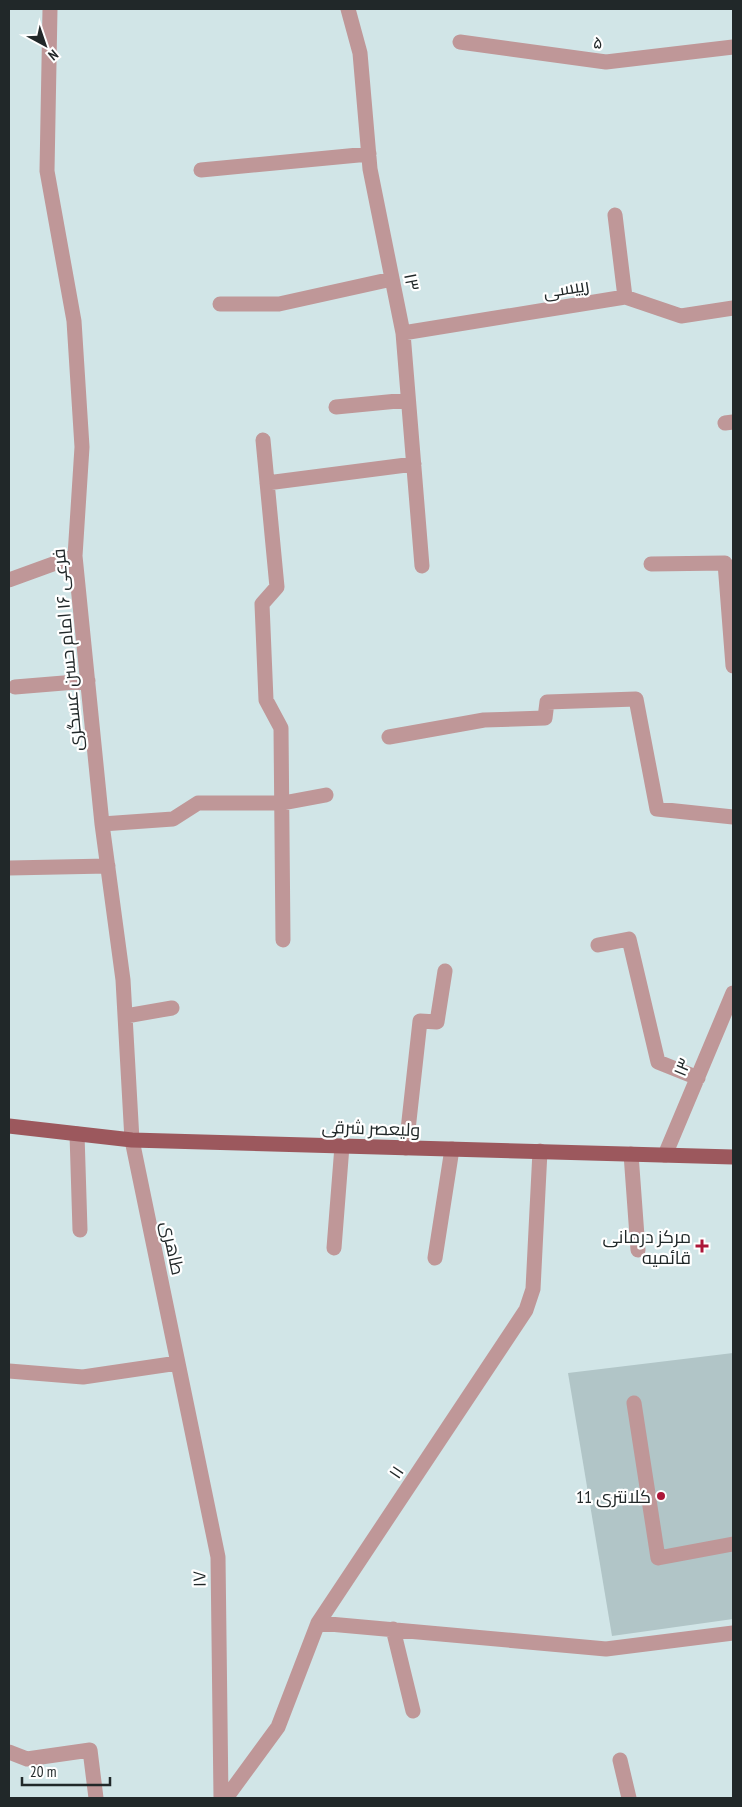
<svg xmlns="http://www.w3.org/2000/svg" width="742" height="1807" viewBox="0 0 742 1807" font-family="'PT Sans Narrow',Cairo,sans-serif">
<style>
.building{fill:#b1c5c7}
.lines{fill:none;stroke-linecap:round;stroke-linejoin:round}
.minor{stroke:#bf9798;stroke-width:15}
.major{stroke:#9c585d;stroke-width:15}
.poi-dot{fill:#ac1739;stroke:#fff;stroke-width:2}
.labels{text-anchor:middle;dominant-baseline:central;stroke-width:4.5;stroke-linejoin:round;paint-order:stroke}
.street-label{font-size:18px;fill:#212829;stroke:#fff}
.poi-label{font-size:18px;fill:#212829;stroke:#fff;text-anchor:end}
</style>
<rect width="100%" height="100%" fill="#d1e5e7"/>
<path class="building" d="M733,1353v266l-121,17 -44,-263z"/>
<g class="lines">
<path class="minor" d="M50,9l-3,162 27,150 8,126 -7,109 27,268 21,156 9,160 86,417 3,241
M348,9l12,44 10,116 33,164 19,233
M460,42l146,20 127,-15
M201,170l168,-16
M615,215l10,82
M220,304h59l113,-25
M403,333l222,-36 56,19 52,-8
M336,407l72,-7
M725,423l8,-1
M263,440l14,147 -15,17 4,96 15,28 2,212
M267,483l147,-19
M651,564l74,-1 8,103
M9,580l66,-24
M15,687l73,-6
M389,737l95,-17 61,-2 2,-16 89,-3 21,110 76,8
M102,824l71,-5 25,-16h85l43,-8
M9,868l99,-2
M598,945l31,-6 29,123 40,16
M126,1016l46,-8
M77,1134l3,96
M406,1148l14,-127 17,1 8,-51
M631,1154l7,96
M665,1155l68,-162
M334,1248l8,-102
M435,1258l17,-109
M9,1371l74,6 95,-14
M634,1403l24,155 75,-14
M318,1623l288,26 127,-16
M393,1629l20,82
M9,1752l18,7 63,-9 6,48
M620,1760l9,38
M226,1798l52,-71 40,-104 208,-313 7,-21 7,-138"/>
<path class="major" d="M9,1126l123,14 601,17"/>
</g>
<g class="poi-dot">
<path d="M699.5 1238.5h5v5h5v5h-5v5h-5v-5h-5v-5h5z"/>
<circle cx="661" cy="1496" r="5"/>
</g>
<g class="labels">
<g class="street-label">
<text transform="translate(598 42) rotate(6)">۵</text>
<text transform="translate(412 282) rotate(79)">۱۳</text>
<text transform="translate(566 288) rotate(-9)">رییسی</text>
<text transform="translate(67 650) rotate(-95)">فرعی ۱۶ امام حسن عسگری</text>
<text transform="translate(682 1067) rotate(-67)">۱۳</text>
<text transform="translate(371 1128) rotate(2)">ولیعصر شرقی</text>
<text transform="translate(173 1248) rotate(78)">طاهری</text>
<text transform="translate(396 1472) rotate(-56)">۱۱</text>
<text transform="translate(199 1579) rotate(-91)">۱۷</text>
</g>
<g class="poi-label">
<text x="691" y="1236">مرکز درمانی<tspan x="691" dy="21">قائمیه</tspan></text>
<text x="651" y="1496">کلانتری 11</text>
</g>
</g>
<rect width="742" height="1807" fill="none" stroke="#212829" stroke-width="20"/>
<g transform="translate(45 45) rotate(140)" stroke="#ffffff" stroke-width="4" paint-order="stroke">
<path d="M0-4L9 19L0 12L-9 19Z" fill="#212829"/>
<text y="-8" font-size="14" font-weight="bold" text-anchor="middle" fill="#212829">N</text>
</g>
<path d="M22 1777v8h88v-8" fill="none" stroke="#212829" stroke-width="2.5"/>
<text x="30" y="1777" font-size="15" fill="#212829" stroke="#ffffff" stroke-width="4" paint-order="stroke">20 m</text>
</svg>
